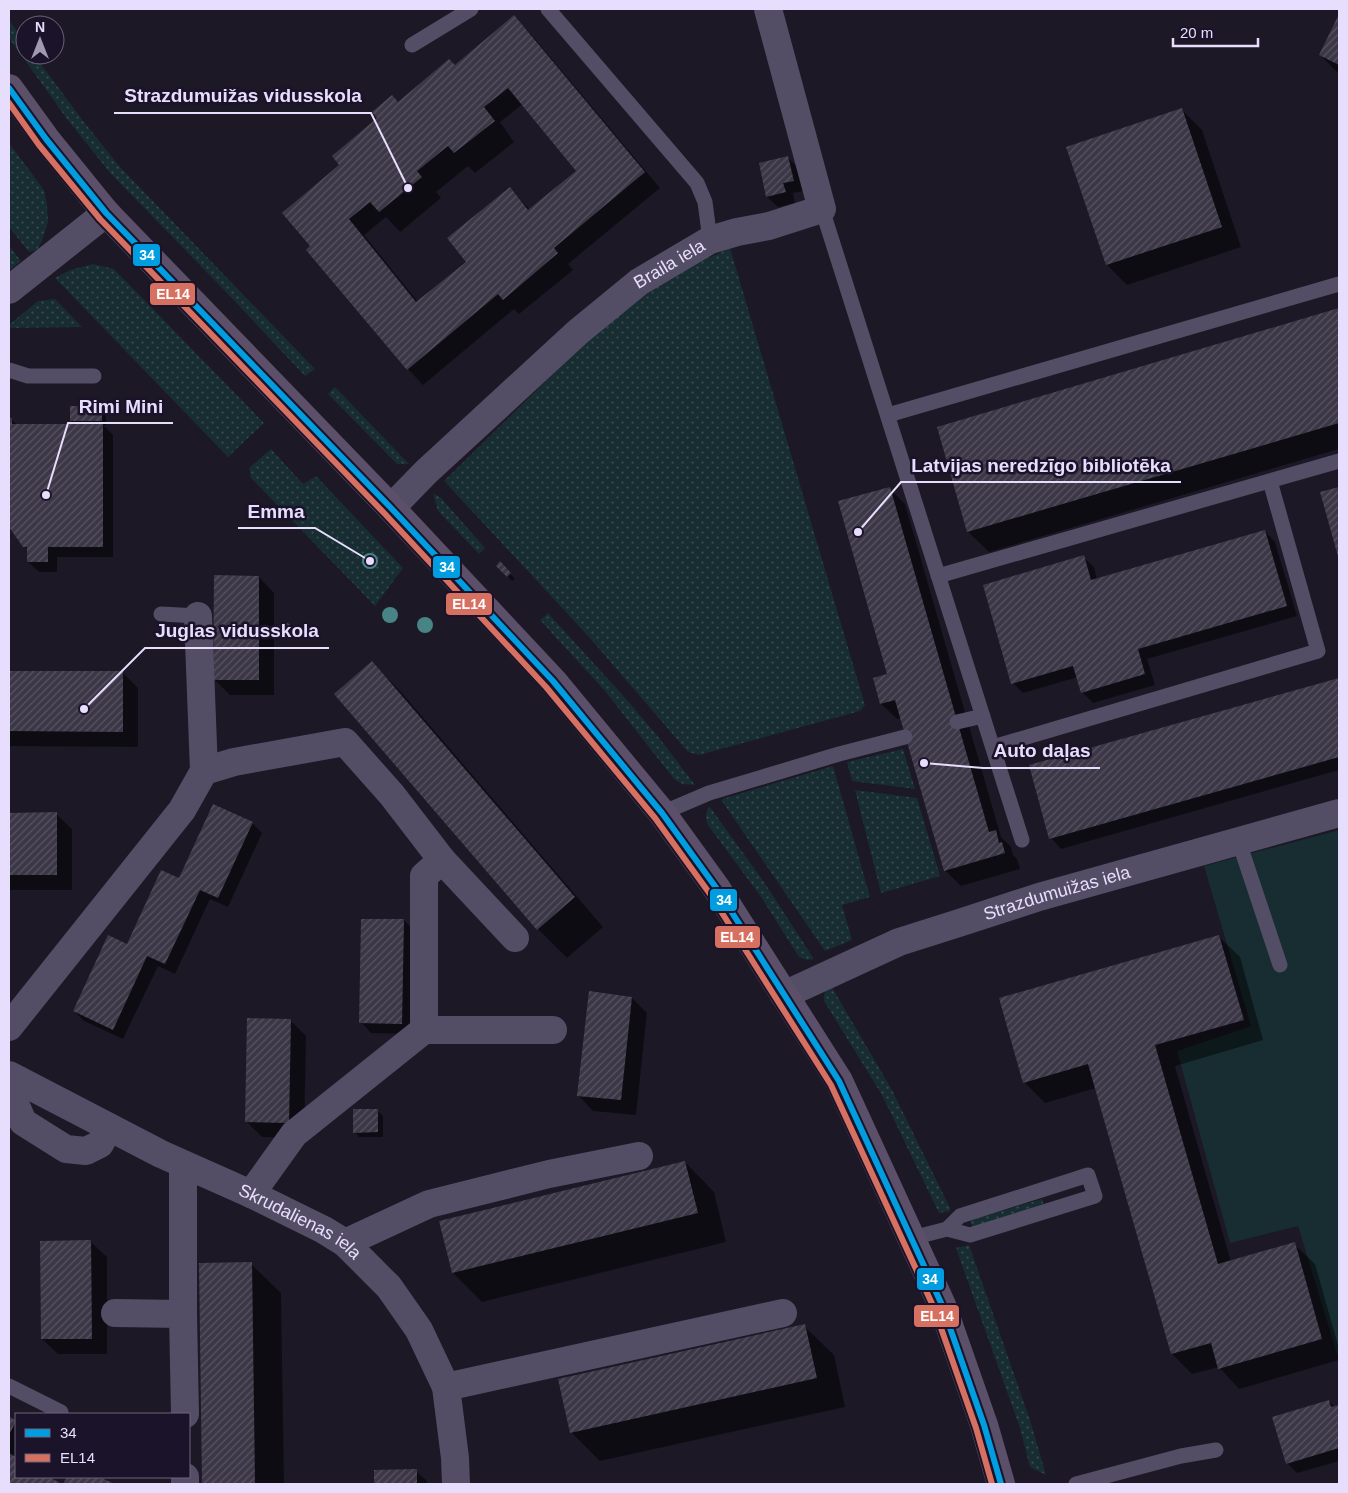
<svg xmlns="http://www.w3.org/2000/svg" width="1348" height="1493" viewBox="0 0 1348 1493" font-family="Arial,sans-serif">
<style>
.grass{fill:url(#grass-dots)}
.park{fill:#172d32}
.shadow{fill:#0007;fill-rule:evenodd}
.building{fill:url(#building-hatch);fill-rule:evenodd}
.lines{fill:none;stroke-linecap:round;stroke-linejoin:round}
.service{stroke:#534e65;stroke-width:15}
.minor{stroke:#534e65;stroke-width:28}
.primary{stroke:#5c4f69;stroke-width:28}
.bus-1-casing{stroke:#1b132a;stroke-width:10}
.bus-2-casing{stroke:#1b132a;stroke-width:10}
.bus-1{stroke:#009de0;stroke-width:6}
.bus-2{stroke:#d67061;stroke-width:6}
.tree{fill:#488385}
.labels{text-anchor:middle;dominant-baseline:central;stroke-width:5;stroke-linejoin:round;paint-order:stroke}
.street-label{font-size:18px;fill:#e7defd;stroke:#1b132a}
.leader{fill:none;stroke:#e7defd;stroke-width:2}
.callout-dot{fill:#e7defd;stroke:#1b132a;stroke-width:2}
.callout-label{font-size:19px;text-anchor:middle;font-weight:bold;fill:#e7defd;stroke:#1b132a;stroke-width:5;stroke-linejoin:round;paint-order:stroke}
.line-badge{stroke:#1b132a;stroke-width:2}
.badge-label{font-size:14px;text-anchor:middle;font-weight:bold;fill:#fff}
</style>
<defs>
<pattern id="grass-dots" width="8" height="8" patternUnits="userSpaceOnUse" patternTransform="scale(1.25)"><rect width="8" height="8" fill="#172d32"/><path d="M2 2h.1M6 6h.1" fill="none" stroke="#394b51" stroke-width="1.8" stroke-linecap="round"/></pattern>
<pattern id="building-hatch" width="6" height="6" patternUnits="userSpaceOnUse" patternTransform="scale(1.25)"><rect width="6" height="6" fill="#3c3746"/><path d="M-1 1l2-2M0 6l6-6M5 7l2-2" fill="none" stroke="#585462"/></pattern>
</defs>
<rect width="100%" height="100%" fill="#1c1825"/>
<path class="grass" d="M9,20l16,23v12h9l50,67 36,45 195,202 -10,7 -78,-83 -116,-119 -44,-55 -58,-81z
M9,143l35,47 3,15 1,17 -6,19 -5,9 -8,2 -20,-25z
M11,248l10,13 -12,10v-22z
M730,248l135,457 -5,6 -161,44 -11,-3 -99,-115 -145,-156 164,-161 67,-45 22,-12z
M93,264l21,5 150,154 -36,34 -173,-179 15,-8z
M55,299l27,28 -73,1v-3l29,-24z
M335,387l74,77h-12l-69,-70z
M271,449l32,35 13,-8 87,92 -28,38 -124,-128 -2,-10z
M433,493l8,5 44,50 -6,6 -41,-43z
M548,613l79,87 33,39 35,46 -13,-1 -8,-5 -69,-88 -65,-71z
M903,749l12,40 -63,-8 -5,-19z
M833,766l37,131 -28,8 10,35 -27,11 -103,-150v-2z
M855,790l62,8 23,78 -59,17z
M710,807l54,75 50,77 -7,1 -8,-3 -38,-60 -53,-72c-3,-6 -2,-11 0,-17z
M830,984l62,106 58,118v3l-11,2 -57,-118 -58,-94c-1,-7 2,-12 6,-17z
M1042,1199l2,7 -71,23 -3,-9z
M969,1245l61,175 16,55 -16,-8 -10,-39 -64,-180z"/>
<path class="park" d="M1339,830v524h-2l-39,-128 -68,17 -53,-192 74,-25 -47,-160z"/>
<path class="shadow" d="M514,17l16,16 130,155 -92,76 5,6 -54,44 -5,-5 -91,76 -15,-16 -100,-119 4,-4 29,-81 57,-62 57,-36zM523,104l55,67 -48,39 -20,-22 -42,74 -50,40 -54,-67 22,-18 14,15 41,-34 -5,-6 32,-26 7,7 39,-31 -14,-20z
M1339,17v57l-19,-19z
M1182,110l20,20 39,117 -114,38 -20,-20z
M788,158l10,10 5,23 -10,2 2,10 -17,4 -11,-10z
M1339,310v139l-350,103 -21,-20 -29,-104z
M101,408l5,4v13h-3l10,10v122h-56v15h-18l-11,-10v-11l-19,-26v-106h2l6,6h59l-5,-4z
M889,488l16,16 96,333 10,10 2,8 4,4 3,10 -59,17 -16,-16 -44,-152 -4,1 -16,-15 8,-29z
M1339,488v69l-17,-64z
M1265,531l10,11 22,74 -150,43 8,26 -62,18 -11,-11 -4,-15 -55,16 -10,-10 70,-126 11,10 3,13z
M500,563l15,16 -3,2 -14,-15z
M259,577l15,16v102h-44l-15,-15z
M372,663l29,29 202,235 -36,31 -29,-29z
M9,672h113l16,16v59l-129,-1z
M1339,679v91l-278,79 -10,-11 -21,-72z
M9,814h47l16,15v61h-63z
M252,823l10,10 -34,74 -18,-8 -35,75 -17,-8 -35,73 -39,-18 -10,-10 105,-132z
M404,920l10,11 -2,103 -41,-1 -10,-11z
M1219,937l21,20 23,83 -88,26 56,196 63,-18 21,20 24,85v11l-100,29 -20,-22 -27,7 -20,-20 -76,-266 -51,15 -21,-21z
M632,998l15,15 -11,102 -43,-4 -15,-16z
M290,1020l16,16 -2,102 -42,-1 -15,-15z
M378,1111l5,5v21h-24l-4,-5z
M685,1162l29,30 12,50 -244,60 -29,-29z
M91,1242l16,15v97h-49l-16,-15z
M200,1264h51l30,29 3,191h-81z
M804,1326l30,29 11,52 -245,54 -29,-29z
M1329,1401l6,6 4,-1v55l-42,12 -10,-10z
M9,1418l7,4v55h31l13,7h-51z
M375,1471h41l11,10v3h-52z
M69,1477h27l16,7h-47z"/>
<path class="building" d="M1339,14v51l-20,-10z
M514,15l131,157 -91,76 4,5 -55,47 -5,-6 -91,76 -101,-120 4,-4 -28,-33 57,-48 -7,-9 45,-38 -5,-6 20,-17 6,7 51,-43 6,6zM508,88l68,83 -48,39 -18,-23 -63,51 19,24 -50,40 -67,-83 21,-17 9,10 43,-35 -5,-6 31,-25 6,7 41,-32 -11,-14z
M1182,108l40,119 -116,38 -40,-118z
M788,156l6,25 -11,2 3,9 -20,5 -7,-34z
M1339,308v115l-372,109 -30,-105z
M70,406h32v15h-32z
M9,418h3v6h91v123h-55v15h-21v-15h-4l-14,-20z
M890,487l99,345 7,-2 3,13 3,-1 3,11 -61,18 -49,-171 -15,4 -7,-26 14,-4 -49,-173z
M1339,487v73l-19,-68z
M1265,530l22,76 -149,43 7,25 -64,19 -8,-27 -62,18 -28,-99 101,-30 7,25z
M500,561l11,12 -4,4 -11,-11z
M214,575l45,1v104h-46z
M372,661l203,236 -38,33 -203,-236z
M9,671h114v61l-114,-1z
M1339,678v79l-290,82 -20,-74z
M213,804l40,18 -35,76 -18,-8 -35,74 -18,-8 -34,74 -40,-19 35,-76 19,9 34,-74 18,8z
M57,812v63h-48v-62z
M361,919h43l-2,105 -43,-1z
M1219,935l25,85 -89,25 63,219 77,-22 27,97 -104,30 -7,-26 -40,11 -83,-290 -65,19 -24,-85z
M589,991l43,6 -11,103 -44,-4z
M247,1018l44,1 -2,104 -44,-1z
M353,1109h25v23l-25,1z
M685,1161l13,52 -246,60 -13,-52z
M91,1240l1,99h-51l-1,-98z
M252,1262l3,222h-53l-3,-221z
M805,1324l12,54 -247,55 -12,-54z
M1329,1400l2,7 8,-2v43l-53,16 -14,-47z
M9,1416l7,5 -7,14z
M9,1453l7,4v20h33l13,7h-53z
M417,1469v15h-43v-14z
M67,1477h32l16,7h-52z"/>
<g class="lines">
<path class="service" d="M548,9l149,174 8,19 5,38
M412,45l59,-36
M822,209l200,631
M9,370l19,6h66
M888,415l451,-131
M938,576l401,-115
M161,614l37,2
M957,722l26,-6
M993,747l325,-96 -48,-170
M662,813l47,-20 130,-39 66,-17
M1239,842l41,123
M912,1238l35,-9 13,-13 128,-41 7,21 -125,39 -23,-6
M9,1386l52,26
M1076,1484l105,-28 35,-6"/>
<g class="minor">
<path d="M9,290l97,-77"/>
<path id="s1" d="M391,508l35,-36 152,-140 61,-50 71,-42 27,-8 32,-6 53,-17 -54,-200"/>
<path d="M204,771l30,-9 111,-20 47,53 50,65 73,78"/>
<path id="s2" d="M784,995l115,-53 60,-19 80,-26 300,-84"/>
<path d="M9,1027l173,-217 22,-39 -6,-155"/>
<path d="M424,1030v-154l18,-16"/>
<path id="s3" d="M9,1075l152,79 90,40 73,36 21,13 44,44 30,43 27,57 9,71 1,26"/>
<path d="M20,1081l-6,20 9,21 43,27 20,2 14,-7 9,-17"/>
<path d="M183,1165v149l2,100"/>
<path d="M251,1194l43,-60 130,-104h129"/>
<path d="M345,1243l84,-39 120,-30 90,-18"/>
<path d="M115,1313l68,1"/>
<path d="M446,1387l337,-74"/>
<path d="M185,1477v7"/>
</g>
<path class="primary" d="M9,88l37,51 60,74 285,295 162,173 109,132 55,76 122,192 103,224 42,120 17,59"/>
<defs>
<path id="bus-1" d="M9,88l37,51 60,74 285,295 162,173 109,132 55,76 122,192 103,224 42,120 17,59"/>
<path id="bus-2" d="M9,103l30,42 61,74 285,295 161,173 109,131 55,76 121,191 103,223 42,120 16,56"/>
</defs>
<use href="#bus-1" class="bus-1-casing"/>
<use href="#bus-2" class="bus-2-casing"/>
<use href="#bus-1" class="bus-1"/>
<use href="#bus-2" class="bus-2"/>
</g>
<g class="tree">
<circle cx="370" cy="561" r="8"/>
<circle cx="390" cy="615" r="8"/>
<circle cx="425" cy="625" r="8"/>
<circle cx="285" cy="631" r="8"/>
</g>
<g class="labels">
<g class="street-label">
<text stroke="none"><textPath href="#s1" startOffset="371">Braila iela</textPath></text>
<text stroke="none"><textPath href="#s2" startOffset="292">Strazdumuižas iela</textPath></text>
<text stroke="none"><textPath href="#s3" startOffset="326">Skrudalienas iela</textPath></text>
</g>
</g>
<path class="leader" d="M408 188L371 113H114M46 495L68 423H173M858 532L901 482H1181M370 561L315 528H238M84 709L145 648H329M924 763L983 768H1100"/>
<g class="callout-dot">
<circle cx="408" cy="188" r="5"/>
<circle cx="46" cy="495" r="5"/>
<circle cx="858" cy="532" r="5"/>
<circle cx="370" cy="561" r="5"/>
<circle cx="84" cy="709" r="5"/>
<circle cx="924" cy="763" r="5"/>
</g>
<g class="callout-label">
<text x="243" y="102">Strazdumuižas vidusskola</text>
<text x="121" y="413">Rimi Mini</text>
<text x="1041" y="472">Latvijas neredzīgo bibliotēka</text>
<text x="276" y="518">Emma</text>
<text x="237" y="637">Juglas vidusskola</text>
<text x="1042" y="757">Auto daļas</text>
</g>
<g class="line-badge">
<rect x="132" y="243" width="29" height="24" rx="5" fill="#009de0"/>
<rect x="149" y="282" width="47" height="24" rx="5" fill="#d67061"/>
<rect x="432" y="555" width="29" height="24" rx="5" fill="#009de0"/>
<rect x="445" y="592" width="48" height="24" rx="5" fill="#d67061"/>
<rect x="709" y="888" width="29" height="24" rx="5" fill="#009de0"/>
<rect x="714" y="925" width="47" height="24" rx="5" fill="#d67061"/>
<rect x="916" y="1267" width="29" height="24" rx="5" fill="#009de0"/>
<rect x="913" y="1304" width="47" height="24" rx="5" fill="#d67061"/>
</g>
<g class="badge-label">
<text x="147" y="260">34</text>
<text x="173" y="299">EL14</text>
<text x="447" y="572">34</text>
<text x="469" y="609">EL14</text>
<text x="724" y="905">34</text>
<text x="737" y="942">EL14</text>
<text x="930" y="1284">34</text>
<text x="937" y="1321">EL14</text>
</g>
<rect width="1348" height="1493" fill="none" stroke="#e7defd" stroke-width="20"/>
<rect x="15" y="1413" width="175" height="65" fill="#1b132a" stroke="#6d647e"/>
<rect x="25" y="1429" width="25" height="8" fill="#009de0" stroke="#6d647e"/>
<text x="60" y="1438" font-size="15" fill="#e7defd">34</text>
<rect x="25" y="1454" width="25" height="8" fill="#d67061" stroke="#6d647e"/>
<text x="60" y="1463" font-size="15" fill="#e7defd">EL14</text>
<g transform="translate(40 40)"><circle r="24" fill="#1b132a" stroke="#6d647e"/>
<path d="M0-4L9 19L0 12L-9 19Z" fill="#a099b1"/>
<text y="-8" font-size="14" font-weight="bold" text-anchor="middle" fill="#e7defd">N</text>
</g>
<path d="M1173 38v8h85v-8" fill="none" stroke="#e7defd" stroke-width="2.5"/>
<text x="1180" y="38" font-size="15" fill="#e7defd" stroke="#1b132a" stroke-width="4" paint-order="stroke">20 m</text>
</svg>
